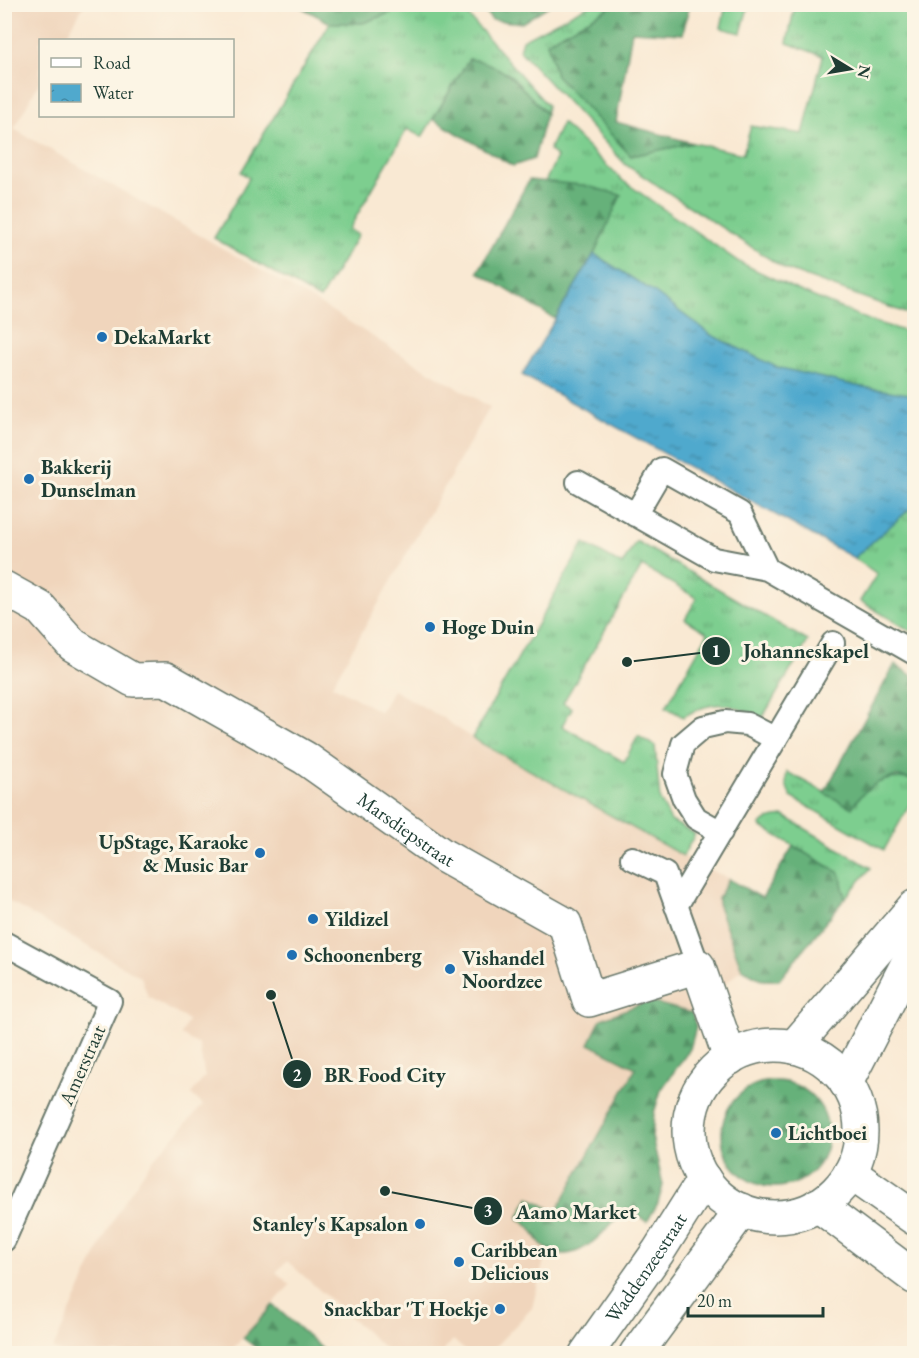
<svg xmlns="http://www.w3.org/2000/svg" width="919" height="1358" viewBox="0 0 919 1358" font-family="'EB Garamond',serif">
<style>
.built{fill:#f0d5bc}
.grass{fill:url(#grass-tufts);stroke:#4e8662;stroke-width:1.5}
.forest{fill:url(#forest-firs);stroke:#427757;stroke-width:1.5}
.water{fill:url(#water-ripples);stroke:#387380;stroke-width:1.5}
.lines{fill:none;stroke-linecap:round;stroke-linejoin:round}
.lane-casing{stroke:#6b796c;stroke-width:26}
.street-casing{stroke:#6b796c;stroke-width:36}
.secondary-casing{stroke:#6b796c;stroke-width:36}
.lane{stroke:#fff;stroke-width:22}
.street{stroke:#fff;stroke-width:33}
.secondary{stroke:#fff;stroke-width:33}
.poi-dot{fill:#1f6fb2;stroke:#fcf5e5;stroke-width:2}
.labels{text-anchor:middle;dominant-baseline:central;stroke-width:6;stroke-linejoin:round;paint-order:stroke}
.poi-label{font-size:20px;font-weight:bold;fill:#1f3d34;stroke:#fcf5e5;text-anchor:start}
.street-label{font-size:20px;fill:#1f3d34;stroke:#fcf5e5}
.leader{fill:none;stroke:#1f3d34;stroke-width:2}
.callout-dot{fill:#1f3d34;stroke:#fcf5e5;stroke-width:2}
.mark-label{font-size:18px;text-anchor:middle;font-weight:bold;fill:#fff}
.callout-label{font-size:21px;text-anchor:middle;font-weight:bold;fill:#1f3d34;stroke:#fcf5e5;stroke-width:6;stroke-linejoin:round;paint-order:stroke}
</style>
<defs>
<pattern id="grass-tufts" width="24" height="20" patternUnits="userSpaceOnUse" patternTransform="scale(1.5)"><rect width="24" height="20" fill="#7dce8f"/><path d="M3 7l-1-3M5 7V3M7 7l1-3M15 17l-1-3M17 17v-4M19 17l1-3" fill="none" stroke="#66a876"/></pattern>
<pattern id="forest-firs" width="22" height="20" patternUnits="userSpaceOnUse" patternTransform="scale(1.5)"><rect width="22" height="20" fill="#66b17a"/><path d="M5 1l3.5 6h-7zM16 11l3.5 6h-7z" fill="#539165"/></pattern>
<pattern id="water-ripples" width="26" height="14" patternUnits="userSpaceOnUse" patternTransform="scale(1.5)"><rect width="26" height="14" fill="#50a9cd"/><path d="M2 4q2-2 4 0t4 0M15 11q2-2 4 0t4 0" fill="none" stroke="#428ba7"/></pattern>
</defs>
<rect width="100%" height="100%" fill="#fcf5e5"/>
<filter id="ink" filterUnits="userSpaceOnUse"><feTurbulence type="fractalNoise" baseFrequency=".0167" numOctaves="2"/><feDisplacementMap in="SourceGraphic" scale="12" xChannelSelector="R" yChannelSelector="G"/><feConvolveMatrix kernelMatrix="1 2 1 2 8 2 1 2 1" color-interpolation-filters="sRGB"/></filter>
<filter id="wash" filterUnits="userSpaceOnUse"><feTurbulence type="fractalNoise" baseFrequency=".008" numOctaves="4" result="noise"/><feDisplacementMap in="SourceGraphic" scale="24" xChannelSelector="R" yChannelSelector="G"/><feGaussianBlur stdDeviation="1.35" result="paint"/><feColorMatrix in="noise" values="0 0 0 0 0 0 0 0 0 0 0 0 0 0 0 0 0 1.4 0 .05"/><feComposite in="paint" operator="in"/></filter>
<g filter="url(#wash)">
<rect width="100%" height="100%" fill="#f9e9d3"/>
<path class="built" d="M5,5h79l-20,35h-24v41l-26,48 311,178 90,56 75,44 -158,278 48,27 13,-22 50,28 29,20 211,118 46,23 -11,19v8l24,63 -50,44 -136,199 -24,96 -43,45h-21l-15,-13 -11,13h-52l-103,-92 -11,11 14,13 -61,68h-166l-10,-4 52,-113 17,-31 28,-42 53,-58 -12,-11 14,-17 -6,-32 -18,-10 7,-15 -40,-23 -7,-20 -136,-78z"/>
<path class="grass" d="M432,5h27l88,100 -1,8 -37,-39 -40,-15 -47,78 -15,-8 -58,100 9,6 -38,64 -106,-61 35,-60 -8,-6 89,-149h33l32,-12 29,2z
M589,5h25l-67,37 9,33 75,81 62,-13 50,11 8,-28 52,8 20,-78 -36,-13 8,-38h119v311l-129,-47 -159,-104 -107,-115 3,-10z
M726,5h26l-5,6 -6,22 -20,-5z
M562,123l60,57 117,82 56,27 76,32 43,13v61l-58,-9 -80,-19 -65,-32 -60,-45 -57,-36 27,-59 -76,-13 12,-25 -8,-7z
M914,505v128l-54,-32 17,-27 -23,-16z
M636,541l172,100 -47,79c-30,-18 -46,-22 -78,-3l-17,-10 42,-74 -23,-14 12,-21 -55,-32 -79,137 9,5 -10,18 62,36 14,-26 17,10 5,54 11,21 24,13 -12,22 -211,-118 112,-195 38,22z
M787,772l65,35c15,-24 35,-32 62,-27v17l-30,53 -93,-53c-5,-9 -6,-15 -4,-25z
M784,816l87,52 -26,30 -5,-25 -80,-47c6,-8 14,-9 24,-10z"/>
<path class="forest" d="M297,5l135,-1v1l-8,8 -29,-2 -32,12h-33z
M479,5h71l-28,18 -30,-3z
M614,5h75l-6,29 -51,-3 -16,91 77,21 -62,13 -75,-81 -9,-33z
M469,59c36,4 53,29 77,55l-12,45 -21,7 -80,-47z
M529,180l54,5 38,10 -27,59 -39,65 -77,-47z
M895,664l19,13v103c-5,-1 -13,-4 -19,-3 -18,3 -34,15 -43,31l-28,-15z
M793,846l47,27 5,25 -66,82h-16l-21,-11 -24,-63v-8l11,-19 33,19z
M648,1001l44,12 4,14 -6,22 -29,41 -7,23 -2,24 11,48 -5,18 -11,19 -21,-14c-20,21 -48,61 -80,40 -9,-6 -11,-14 -17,-21 -3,-3 -8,-6 -11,-9l11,-21 27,15 80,-144 -47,-24 12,-25z
M722 1134a53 53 0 1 1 106 0a53 53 0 1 1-106 0Z
M273,1305l54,48h-64l-20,-15z"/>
<path class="water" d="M594,254l57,36 60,45 65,32 80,19 58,9v110l-60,53 -332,-183z"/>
</g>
<g filter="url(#ink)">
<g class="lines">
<defs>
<path id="lane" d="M578,482l136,77 53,10 147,84
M635,515l27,-46 78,44 27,56
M721,832l-25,-14 -12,-19 -9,-25 8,-30 20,-17 22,-5 22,2 29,15
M632,858l33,16 33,92
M676,906l157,-263
M4,943l106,58 -106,239"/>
<g id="street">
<path id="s1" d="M4,588l36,20 33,37 60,35 33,-1 139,79 137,97 123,69 24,76 109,-34 32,92"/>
</g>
<g id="secondary">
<circle cx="775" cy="1131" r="86"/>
<path d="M794,1047l120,-140"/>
<path d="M846,1083l68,-132"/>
<path d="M850,1173l64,45"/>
<path d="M818,1205l96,72"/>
<path id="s2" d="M586,1354l72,-102 46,-73"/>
<path d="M636,1354l106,-144"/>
</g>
</defs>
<use href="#lane" class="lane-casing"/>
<use href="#street" class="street-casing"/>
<use href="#secondary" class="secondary-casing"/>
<use href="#lane" class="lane"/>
<use href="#street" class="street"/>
<use href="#secondary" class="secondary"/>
</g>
</g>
<g class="poi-dot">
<circle cx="102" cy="337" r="6"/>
<circle cx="29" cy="479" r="6"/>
<circle cx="430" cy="627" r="6"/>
<circle cx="260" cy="853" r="6"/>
<circle cx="313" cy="919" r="6"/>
<circle cx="292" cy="955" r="6"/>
<circle cx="450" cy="969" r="6"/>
<circle cx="776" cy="1133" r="6"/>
<circle cx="420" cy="1224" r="6"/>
<circle cx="459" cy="1262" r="6"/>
<circle cx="500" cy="1309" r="6"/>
</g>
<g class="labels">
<g class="poi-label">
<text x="114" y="337">DekaMarkt</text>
<text x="41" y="467">Bakkerij<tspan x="41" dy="23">Dunselman</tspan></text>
<text x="442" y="627">Hoge Duin</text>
<text x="248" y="842" text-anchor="end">UpStage, Karaoke<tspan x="248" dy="23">&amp; Music Bar</tspan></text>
<text x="325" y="919">Yildizel</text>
<text x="304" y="955">Schoonenberg</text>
<text x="462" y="958">Vishandel<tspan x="462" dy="23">Noordzee</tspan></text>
<text x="788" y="1133">Lichtboei</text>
<text x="408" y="1224" text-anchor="end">Stanley's Kapsalon</text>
<text x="471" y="1250">Caribbean<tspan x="471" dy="23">Delicious</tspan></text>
<text x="488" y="1309" text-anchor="end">Snackbar 'T Hoekje</text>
</g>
<g class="street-label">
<text stroke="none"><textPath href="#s1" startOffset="477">Marsdiepstraat</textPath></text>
<text transform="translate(82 1065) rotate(-66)">Amerstraat</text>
<text stroke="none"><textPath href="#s2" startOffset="105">Waddenzeestraat</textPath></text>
</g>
</g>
<path class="leader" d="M627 662L716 651M271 995L297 1074M385 1191L488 1211"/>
<g class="callout-dot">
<circle cx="627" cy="662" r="6"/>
<circle cx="271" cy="995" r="6"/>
<circle cx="385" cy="1191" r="6"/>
<circle cx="716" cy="651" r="15"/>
<circle cx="297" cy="1074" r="15"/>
<circle cx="488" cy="1211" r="15"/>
</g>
<g class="mark-label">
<text x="716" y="657">1</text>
<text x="297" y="1081">2</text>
<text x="488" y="1217">3</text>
</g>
<g class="callout-label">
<text x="806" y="658">Johanneskapel</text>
<text x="385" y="1082">BR Food City</text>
<text x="576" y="1219">Aamo Market</text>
</g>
<rect width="919" height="1358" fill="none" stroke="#fcf5e5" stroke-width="24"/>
<rect x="39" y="39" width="195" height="78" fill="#fcf5e5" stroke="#a4ab9e" stroke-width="1.5"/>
<rect x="51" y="58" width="30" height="9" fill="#ffffff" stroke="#a4ab9e" stroke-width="1.5"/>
<text x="93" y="69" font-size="18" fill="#1f3d34">Road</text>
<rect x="51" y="84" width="30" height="18" fill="url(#water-ripples)" stroke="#a4ab9e" stroke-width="1.5"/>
<text x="93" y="99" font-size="18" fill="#1f3d34">Water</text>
<g transform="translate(850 69) rotate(101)" stroke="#fcf5e5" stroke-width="4.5" paint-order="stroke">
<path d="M0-4.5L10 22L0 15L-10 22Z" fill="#1f3d34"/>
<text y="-9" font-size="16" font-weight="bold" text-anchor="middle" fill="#1f3d34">N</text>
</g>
<path d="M688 1307v9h135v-9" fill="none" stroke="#1f3d34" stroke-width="3"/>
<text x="697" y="1307" font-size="18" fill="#1f3d34" stroke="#fcf5e5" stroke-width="4.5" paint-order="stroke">20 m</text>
</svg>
